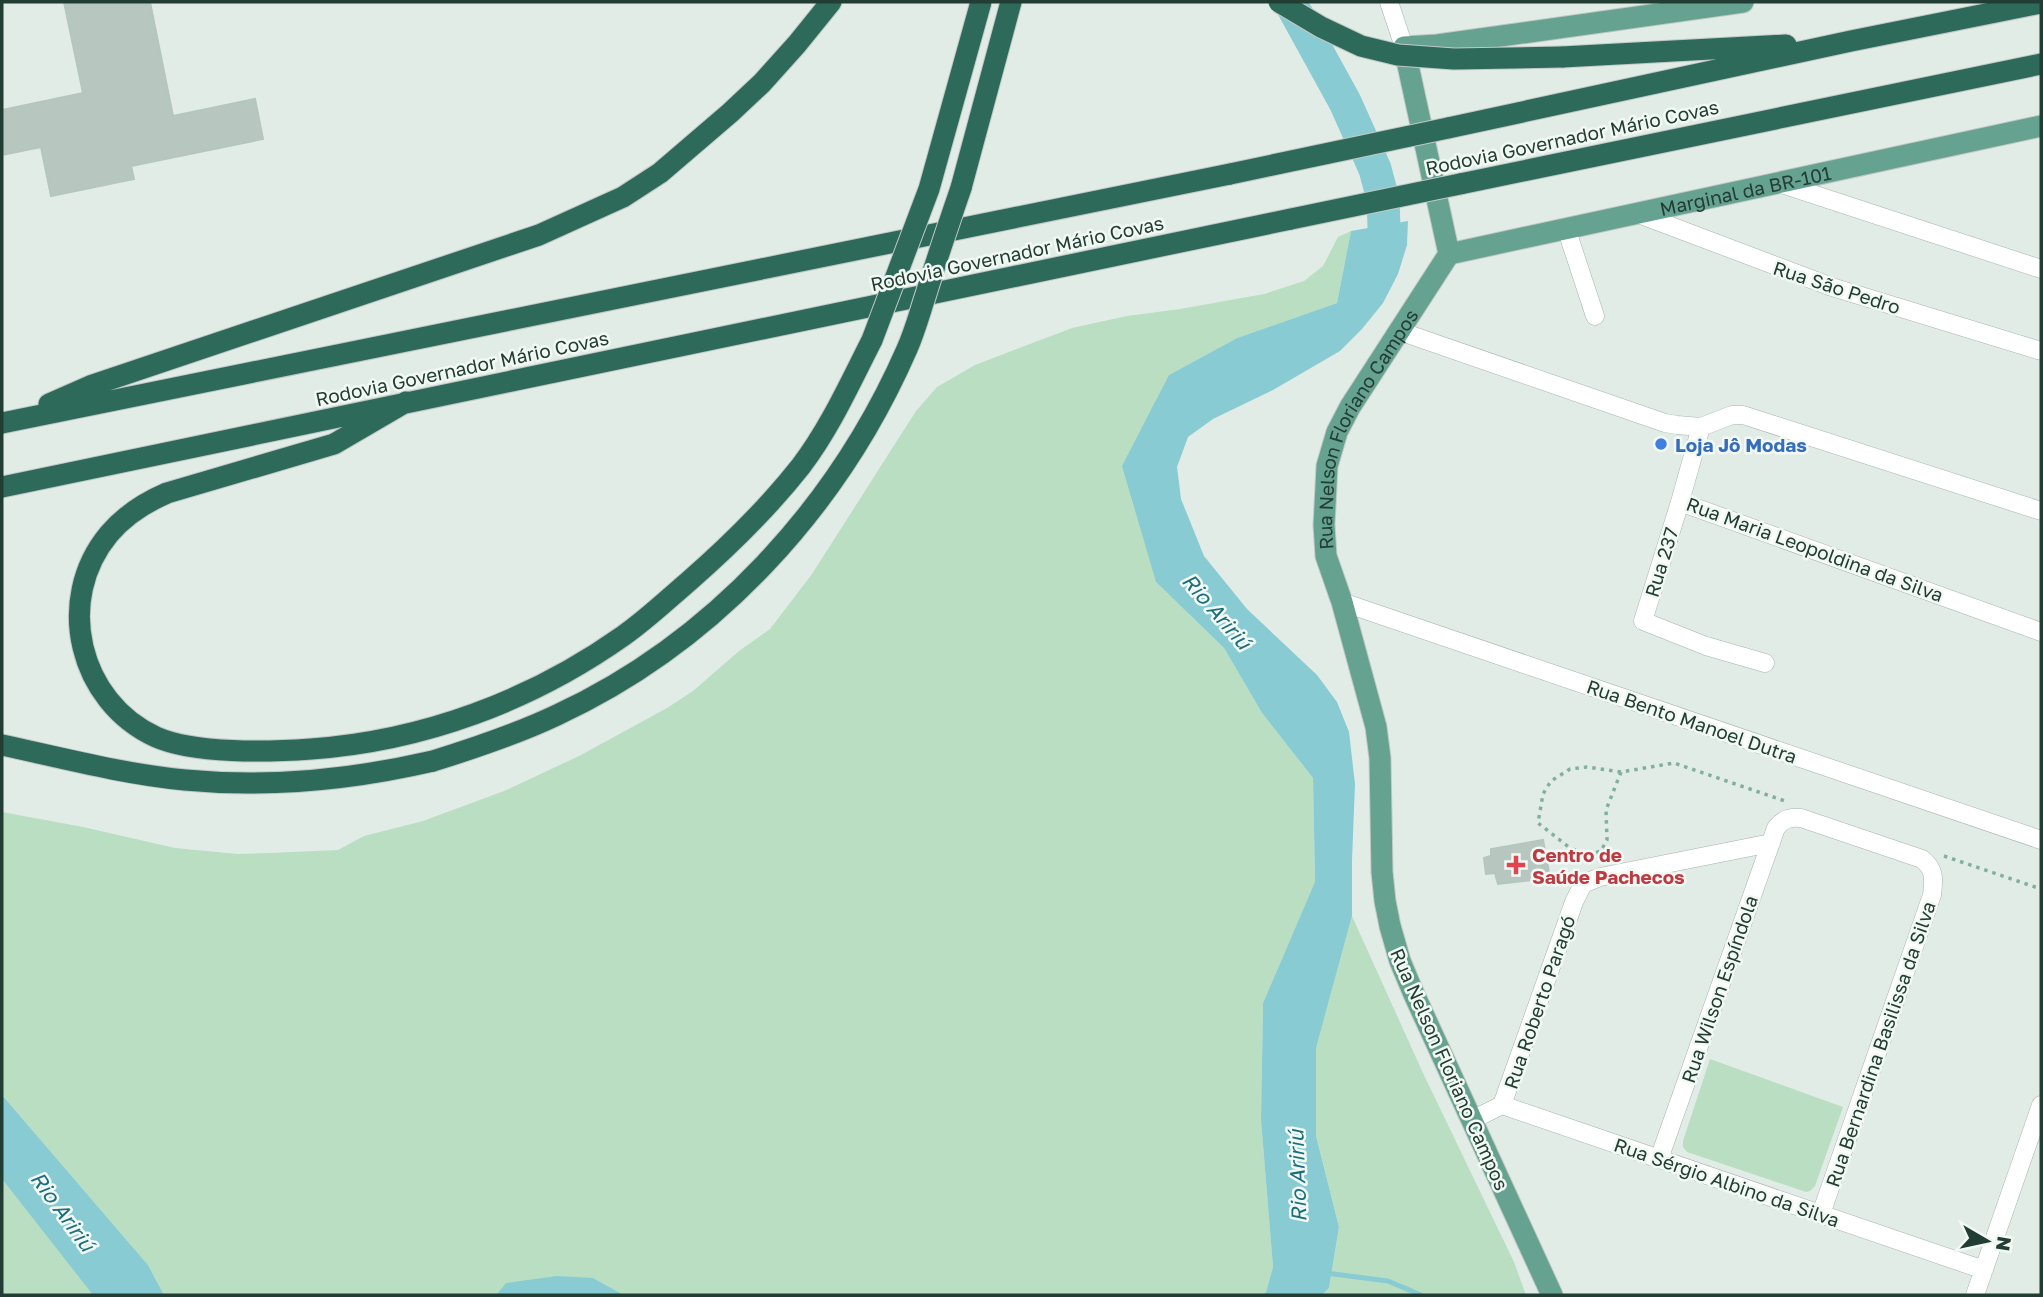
<svg xmlns="http://www.w3.org/2000/svg" width="2043" height="1297" viewBox="0 0 2043 1297" font-family="'Golos Text',sans-serif">
<style>
.green{fill:#badec2}
.water{fill:#89cbd2}
.lines{fill:none;stroke-linecap:round;stroke-linejoin:round}
.stream{stroke:#89cbd2;stroke-width:5}
.river{stroke:#89cbd2;stroke-width:33}
.building{fill:#b7c7c0;stroke:#b4c6be;stroke-width:2}
.minor-casing{stroke:#a5b4ae;stroke-width:19}
.major-casing{stroke:#c1c9c6;stroke-width:23}
.highway-casing{stroke:#c1c9c6;stroke-width:23}
.path{stroke:#82b09f;stroke-width:3.5;stroke-dasharray:3.5 5;stroke-linecap:butt}
.minor{stroke:#fff;stroke-width:18}
.major{stroke:#66a290;stroke-width:21}
.highway{stroke:#2d6a5a;stroke-width:21}
.highway-bridge-casing{stroke:#c1c9c6;stroke-width:23;stroke-linecap:butt}
.highway-bridge{stroke:#2d6a5a;stroke-width:21}
.shop-dot{fill:#3f7fe0;stroke:#f2f9f5;stroke-width:2.5}
.health-dot{fill:#e0444e;stroke:#f2f9f5;stroke-width:2.5}
.labels{text-anchor:middle;dominant-baseline:central;stroke-width:5;stroke-linejoin:round;paint-order:stroke}
.street-label{font-size:19px;fill:#223d34;stroke:#f2f9f5}
.shop-label{font-size:19px;font-weight:bold;fill:#366cbe;stroke:#f2f9f5;text-anchor:start}
.health-label{font-size:19px;font-weight:bold;fill:#be3a42;stroke:#f2f9f5;text-anchor:start}
.water-label{font-size:21px;font-style:italic;fill:#1b6f7a;stroke:#f2f9f5}
</style>
<rect width="100%" height="100%" fill="#e2ece7"/>
<path class="green" d="M1351,231l-14,72 -100,35 -68,37 -13,207 68,66 38,65 51,65 2,105 -52,120 -2,117 12,147 -7,25 -3,3h-639l-31,-17 -87,5 -10,12h-332l-16,-30 -146,-170v-283l81,15 92,21 63,6 31,-1 69,-3 26,-14 59,-15 81,-30 75,-35 88,-48 26,-17 46,-40 31,-22 42,-55 104,-163 21,-24 38,-22 97,-37 55,-12 53,-7 84,-15 40,-13 19,-15 15,-29z
M1352,916l71,157 91,189 12,33h-204l7,-7 10,-61 -23,-91v-89z
M1710,1059l133,48 -28,79 -5,5 -4,1 -119,-40 -4,-5v-6z
M2,1179l86,109 5,7h-91z"/>
<path class="water" d="M1408,221l-1,24 -9,29 -15,29 -21,26 -22,22 -67,39 -60,29 -25,18 -11,30 4,32 23,57 43,53 70,66 20,27 12,30 6,52 -3,76v56l-36,132v88l23,91 -10,61 -7,7h-59l3,-3 7,-25 -12,-147 2,-117 52,-121 -2,-104 -51,-65 -38,-65 -68,-66 -34,-116 47,-91 68,-37 100,-35 14,-72z
M2,1095l146,170 16,30h-71l-91,-116z
M557,1276l36,2 31,17h-128l10,-12z"/>
<g class="lines">
<path class="stream" d="M1326,1273l62,8 33,14"/>
<path class="river" d="M1290,2l55,100 30,67 8,30 2,56 -6,16"/>
</g>
<path class="building" d="M64,2h86l23,114 82,-17 8,40 -132,27 3,13 -83,17 -10,-49 -39,8v-45l81,-17z
M1543,840l7,38 -52,6 -3,-11 -9,1 -2,-16 7,-2v-7z"/>
<g class="lines">
<defs>
<path id="minor" d="M1389,2l15,45
M1779,183l262,86
M1636,213l196,74 209,64
M1566,228l29,88
M1399,331l266,92 12,2 24,2 -21,75 361,130
M1701,427l31,-12h11l298,96
M1680,502l-37,119 63,25 59,17
M1342,602l699,238
M1502,1105l72,-203 9,-18 17,-7 171,-34
M1472,1120l30,-15 482,165
M1659,1159l117,-331c7,-9 13,-11 25,-10l121,41c13,10 12,20 10,36l-111,319
M1975,1295l66,-190"/>
<g id="major">
<path id="s1" d="M1449,254l592,-128"/>
<path id="s2" d="M1552,1295l-139,-303 -13,-31 -10,-35 -5,-25 -3,-29 -2,-114 -4,-31 -34,-125 -16,-46 -2,-31 3,-59 10,-34 13,-25 99,-153 -45,-207 33,-2 306,-43"/>
</g>
<path id="highway" d="M1562,57l224,-12
M1448,128l403,-87 190,-38
M1460,184l581,-120
M961,188l50,-186
M406,402l-72,42 -167,49c-23,10 -42,22 -58,41 -55,66 -30,168 47,203 38,17 113,15 155,12 112,-8 220,-48 312,-113 23,-16 44,-36 65,-54 40,-35 80,-74 113,-116 29,-38 49,-83 71,-126
M49,404l41,-18 449,-151 84,-38 37,-24 70,-60 32,-30 35,-39 34,-42
M2,423l1228,-249
M2,487l1289,-268
M2,745c60,13 121,29 183,35 84,8 166,0 248,-19"/>
</defs>
<use href="#minor" class="minor-casing"/>
<use href="#major" class="major-casing"/>
<use href="#highway" class="highway-casing"/>
<path class="path" d="M1621,772l-15,38 1,30 -6,11 -13,4 -18,-7 -32,-25 5,-29 8,-13 19,-12 17,-2 34,5 53,-9 111,38
M1944,856l97,33"/>
<use href="#minor" class="minor"/>
<use href="#major" class="major"/>
<use href="#highway" class="highway"/>
<defs>
<path id="highway-bridge" d="M1279,2l42,25 40,19 37,9 56,4 108,-2
M1230,174l218,-46
M1291,219l169,-35
M872,340l57,-151 52,-187
M433,761c42,-13 84,-27 124,-46 157,-73 281,-208 350,-366 8,-18 13,-37 19,-55 11,-36 23,-71 35,-106"/>
</defs>
<use href="#highway-bridge" class="highway-bridge-casing"/>
<use href="#highway-bridge" class="highway-bridge"/>
</g>
<circle class="shop-dot" cx="1661" cy="444" r="7"/>
<path class="health-dot" d="M1512.5 854.5h7v7h7v7h-7v7h-7v-7h-7v-7h7z"/>
<g class="labels">
<g class="street-label">
<text transform="translate(1572 137) rotate(-12)">Rodovia Governador Mário Covas</text>
<text stroke="none"><textPath href="#s1" startOffset="303">Marginal da BR-101</textPath></text>
<text transform="translate(1017 253) rotate(-12)">Rodovia Governador Mário Covas</text>
<text transform="translate(1837 287) rotate(18)">Rua São Pedro</text>
<text transform="translate(462 368) rotate(-12)">Rodovia Governador Mário Covas</text>
<text stroke="none"><textPath href="#s2" startOffset="919">Rua Nelson Floriano Campos</textPath></text>
<text transform="translate(1815 549) rotate(20)">Rua Maria Leopoldina da Silva</text>
<text transform="translate(1661 562) rotate(-73)">Rua 237</text>
<text transform="translate(1692 721) rotate(19)">Rua Bento Manoel Dutra</text>
<text transform="translate(1719 989) rotate(-71)">Rua Wilson Espíndola</text>
<text transform="translate(1539 1002) rotate(-71)">Rua Roberto Paragó</text>
<text transform="translate(1880 1044) rotate(-71)">Rua Bernardina Basilissa da Silva</text>
<text transform="translate(1450 1069) rotate(66)">Rua Nelson Floriano Campos</text>
<text transform="translate(1727 1182) rotate(19)">Rua Sérgio Albino da Silva</text>
</g>
<g class="shop-label">
<text x="1675" y="444">Loja Jô Modas</text>
</g>
<g class="health-label">
<text x="1532" y="854">Centro de<tspan x="1532" dy="22">Saúde Pachecos</tspan></text>
</g>
<g class="water-label">
<text transform="translate(1217 611) rotate(49)">Rio Aririú</text>
<text transform="translate(1297 1176) rotate(-92)">Rio Aririú</text>
<text transform="translate(63 1211) rotate(54)">Rio Aririú</text>
</g>
</g>
<rect width="2043" height="1297" fill="none" stroke="#223d34" stroke-width="7"/>
<g transform="translate(1987 1241) rotate(99)" stroke="#f2f9f5" stroke-width="5" paint-order="stroke">
<path d="M0-5L12 26L0 18L-12 26Z" fill="#223d34"/>
<text y="-10" font-size="19" font-weight="bold" text-anchor="middle" fill="#223d34">N</text>
</g>
</svg>
